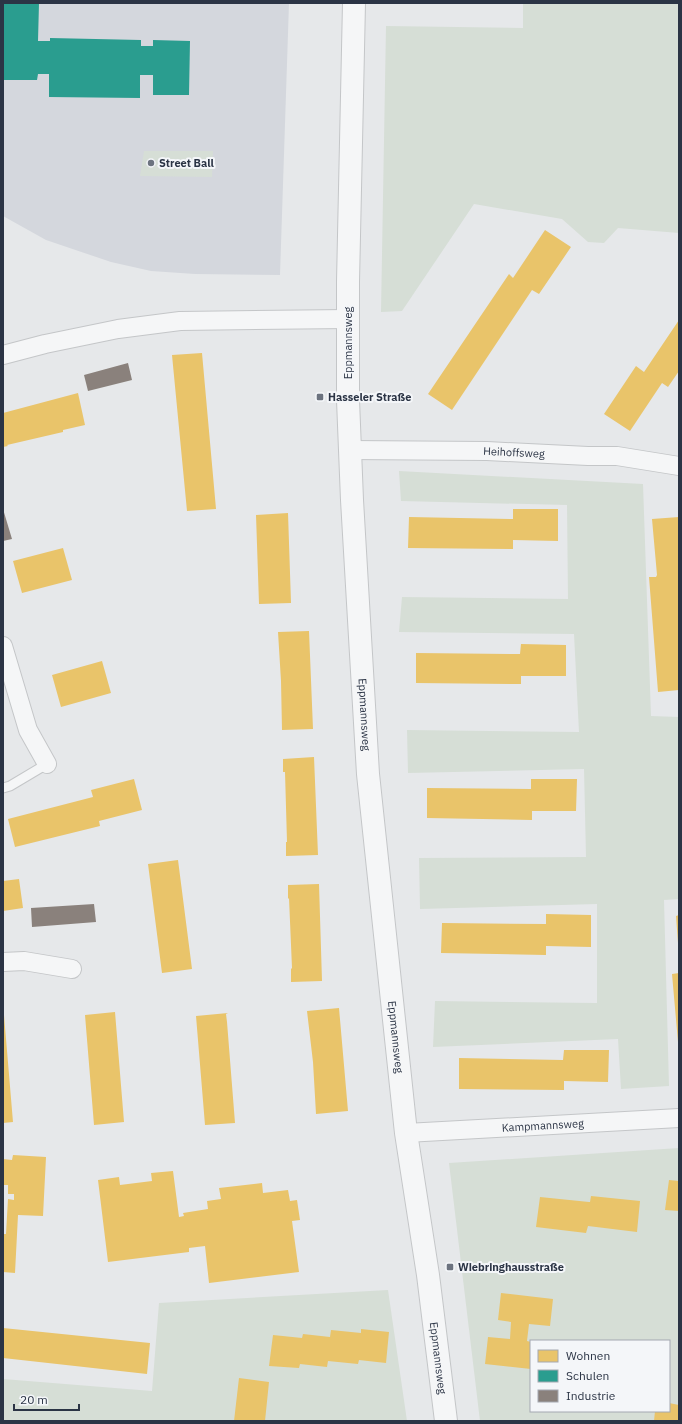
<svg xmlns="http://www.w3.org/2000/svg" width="682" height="1424" viewBox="0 0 682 1424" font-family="'IBM Plex Sans',sans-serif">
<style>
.built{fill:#d4d7dd}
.green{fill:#d6ded6;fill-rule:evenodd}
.homes{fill:#e9c46a}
.schools{fill:#2a9d8f}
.industry{fill:#8a817c}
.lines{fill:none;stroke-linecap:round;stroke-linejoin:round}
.service-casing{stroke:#c4c6c8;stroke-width:11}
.minor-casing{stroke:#c4c6c8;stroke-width:20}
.tertiary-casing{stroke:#c4c6c8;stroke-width:24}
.service{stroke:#f5f6f7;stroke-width:9}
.minor{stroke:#f5f6f7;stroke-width:18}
.tertiary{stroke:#f5f6f7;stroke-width:22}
.poi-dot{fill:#6c737f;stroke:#f4f6f9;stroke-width:1.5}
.labels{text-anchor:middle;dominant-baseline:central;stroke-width:4;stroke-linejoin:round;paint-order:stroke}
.poi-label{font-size:11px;font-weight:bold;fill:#2b3445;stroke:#f4f6f9;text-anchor:start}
.street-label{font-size:11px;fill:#2b3445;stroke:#f4f6f9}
</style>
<rect width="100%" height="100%" fill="#e6e8ea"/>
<path class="built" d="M3,3h286l-9,272 -85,-1 -44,-3 -40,-9 -65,-22 -43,-24z"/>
<path class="green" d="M523,3h156v230l-61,-5 -14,15 -16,-1 -26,-23 -88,-15 -72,107 -21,1 5,-286 137,2z
M144,151h69l-1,26 -72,-1z
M399,471l244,13 8,232 28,1v182l-15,1 5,186 -48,3 -3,-50 -185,8 2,-46 162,2v-99l-177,5 -1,-51 167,-1 -2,-88 -176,4 -1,-43 172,2 -5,-98 -175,-2 3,-35 166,2 -1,-94 -166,-4z
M679,1148v273h-199l-31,-258zM531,1341h138v70h-138z
M388,1290l19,131h-404v-42l149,12 7,-88z"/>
<path class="homes" d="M545,230l26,17 -32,47 -7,-4 -80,120 -24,-16 81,-120 4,4z
M679,320v51l-11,16 -6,-4 -32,48 -26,-17 32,-48 8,6z
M202,353l14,156 -29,2 -15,-156z
M78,393l7,32 -22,5v2l-56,13 1,1 -5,1v-34z
M513,509h45v32l-45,-1v9l-105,-1 1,-31 104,2z
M288,513l3,90 -32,1 -3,-89z
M679,517v173l-21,2 -9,-115h7l1,-2 -5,-56z
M63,548l9,32 -50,13 -9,-32z
M309,631l4,98 -31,1 -1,-49 -3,-49z
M521,644l45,1v31h-45v8l-105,-1v-30l104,1z
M102,661l9,32 -50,14 -9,-32z
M314,757l4,98 -32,1v-14h1l-2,-70h-2v-13z
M134,779l8,31 -43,11 1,5 -85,21 -7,-28 85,-22 -2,-7z
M531,779h46l-1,32h-44v9l-105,-2v-30l104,1z
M178,860l14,109 -30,4 -14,-109z
M19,879l4,29 -20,3v-30z
M319,884l3,97 -31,1v-13l1,-1 -3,-70 -1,1v-14z
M546,914l45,1v32l-45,-1v9l-105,-2 1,-30 104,1z
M679,915v28h-1l-2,-27z
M679,973v69h-1l-6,-68z
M339,1008l9,103 -32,3 -3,-52 -6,-51z
M115,1012l9,110 -30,3 -9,-110z
M228,1013l-2,1 1,8 8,101 -30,2 -9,-109z
M3,1015h1l9,107 -10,1z
M564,1050h45l-1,32 -44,-1v9l-105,-1v-31l104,2z
M13,1155l33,2 -3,59 -25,-1 -3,58 -12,-1v-38h3l2,-35 6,1v-6h-6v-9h-5v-26l9,1z
M173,1171l6,46 5,-1 -1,-3 25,-4 -1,-8 14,-2 -2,-11 43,-5 1,10 25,-3 2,11 7,-1 3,20 -8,1 7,51 -90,11 -4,-37 -16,2v4l-81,10 -10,-82 21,-3 1,8 32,-4 -1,-8z
M669,1180l10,1v30l-14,-1z
M591,1196l49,5 -3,31 -49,-6 -2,7 -50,-6 4,-30 49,5h1z
M501,1293l52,6 -3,27 -21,-2 -2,17 4,1v27l-46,-5 3,-27 22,2 1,-17 -13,-2z
M3,1328l147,15 -3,31 -144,-16z
M361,1329l28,3 -3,31 -27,-3 -1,4 -30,-3 -1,6 -27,-3 -1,4 -30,-2 4,-31 29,3 1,-4 27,3 1,-7 30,3z
M239,1378l30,4 -4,39h-31z
M669,1403l10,2v16h-25l1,-10h14z"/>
<path class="schools" d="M3,3h36l-1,38h12v-3l91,2v6h12v-6l37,1 -1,54h-36v-20h-13v23l-91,-1v-23h-11l-1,6h-34z"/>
<path class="industry" d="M128,363l4,17 -44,11 -4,-16z
M3,509l9,30 -9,2z
M94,904l2,18 -64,5 -1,-19z"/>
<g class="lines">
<defs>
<path id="service" d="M3,788l7,-2 37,-22"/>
<g id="minor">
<path d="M3,355l42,-11 73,-15 62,-8 168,-2"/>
<path id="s1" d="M349,450l138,1 101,5h29l62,10"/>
<path d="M3,646l25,84 19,34"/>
<path d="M3,962l21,-1 48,8"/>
<path id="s2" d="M406,1133l273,-15"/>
</g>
<g id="tertiary">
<path id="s3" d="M354,3l-6,279v118l4,100 16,274 38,359 22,142 18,146"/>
</g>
</defs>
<use href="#service" class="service-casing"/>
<use href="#minor" class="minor-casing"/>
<use href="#tertiary" class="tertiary-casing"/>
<use href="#service" class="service"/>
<use href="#minor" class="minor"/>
<use href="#tertiary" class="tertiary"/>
</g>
<g class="poi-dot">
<circle cx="151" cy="163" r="4"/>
<rect x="316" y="393" width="8" height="8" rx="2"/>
<rect x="446" y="1263" width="8" height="8" rx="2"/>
</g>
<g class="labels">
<g class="poi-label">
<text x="159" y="163">Street Ball</text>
<text x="328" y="397">Hasseler Straße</text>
<text x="458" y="1267">Wiebringhausstraße</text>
</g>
<g class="street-label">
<text transform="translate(348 343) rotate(-90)">Eppmannsweg</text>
<text stroke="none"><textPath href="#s1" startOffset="165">Heihoffsweg</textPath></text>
<text stroke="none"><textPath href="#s3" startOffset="712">Eppmannsweg</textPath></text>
<text stroke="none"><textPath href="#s3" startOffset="1036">Eppmannsweg</textPath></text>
<text stroke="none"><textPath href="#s2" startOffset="137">Kampmannsweg</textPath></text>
<text stroke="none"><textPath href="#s3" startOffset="1360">Eppmannsweg</textPath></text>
</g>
</g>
<rect width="682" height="1424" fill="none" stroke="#2b3445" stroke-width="8"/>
<rect x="530" y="1340" width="140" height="72" fill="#f4f6f9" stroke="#a4a8b1"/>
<rect x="538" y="1350" width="20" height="12" fill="#e9c46a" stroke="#a4a8b1"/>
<text x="566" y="1360" font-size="12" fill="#2b3445">Wohnen</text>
<rect x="538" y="1370" width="20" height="12" fill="#2a9d8f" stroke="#a4a8b1"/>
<text x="566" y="1380" font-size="12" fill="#2b3445">Schulen</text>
<rect x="538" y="1390" width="20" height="12" fill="#8a817c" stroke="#a4a8b1"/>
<text x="566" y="1400" font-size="12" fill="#2b3445">Industrie</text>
<path d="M14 1404v6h65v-6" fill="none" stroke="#2b3445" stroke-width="2"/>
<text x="20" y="1404" font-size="12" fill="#2b3445" stroke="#f4f6f9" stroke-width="3" paint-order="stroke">20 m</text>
</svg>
